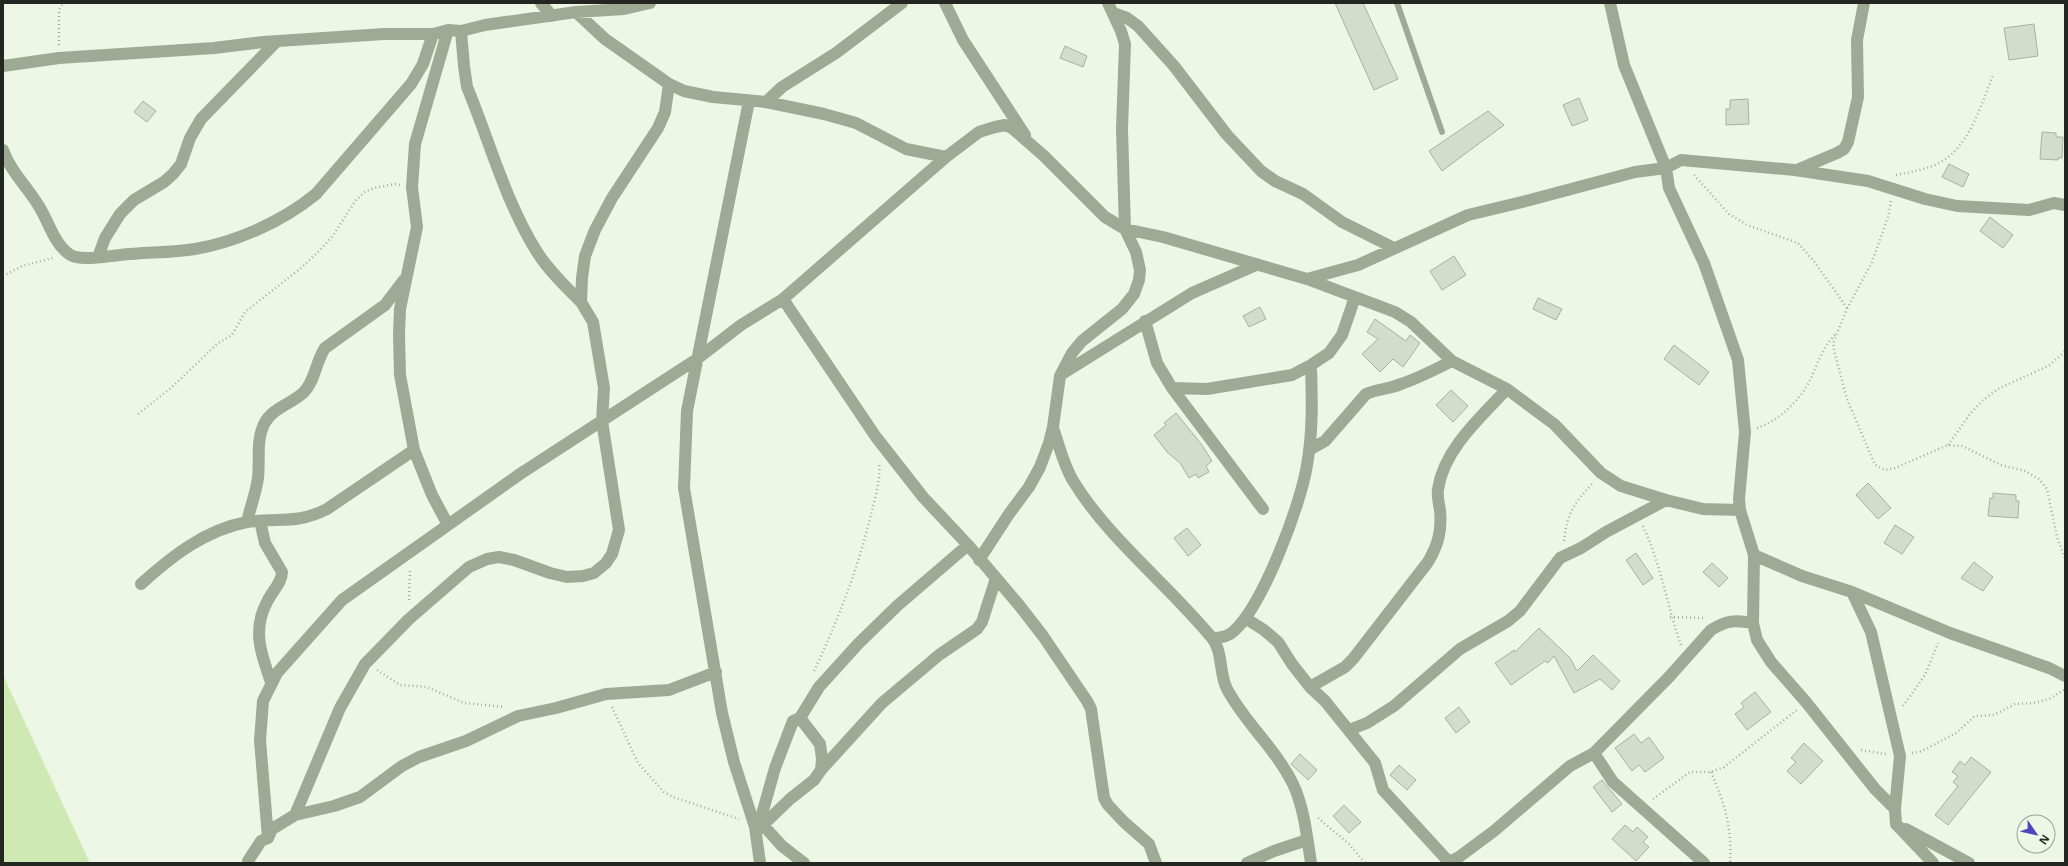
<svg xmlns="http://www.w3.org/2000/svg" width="2068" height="866" viewBox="0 0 2068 866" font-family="'Noto Sans',sans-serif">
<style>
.green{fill:#cee9b4}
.building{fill:#d4ddcc;stroke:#a9b1a1}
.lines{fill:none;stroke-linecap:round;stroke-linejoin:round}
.path{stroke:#a7aea1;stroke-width:2.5;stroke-dasharray:1 3;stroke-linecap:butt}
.lane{stroke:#9faa94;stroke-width:6}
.street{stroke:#9faa94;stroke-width:12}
</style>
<rect width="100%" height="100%" fill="#eef7e6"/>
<path class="green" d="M3,675l87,188h-87z"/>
<path class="building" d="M1335,3h28l35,76 -24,11z
M2034,24l4,32 -29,4 -5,-32z
M1065,46l22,10 -4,11 -23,-9z
M1579,98l9,22 -16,6 -9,-21z
M1748,99l1,25 -23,1v-16h4v-9z
M143,101l13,10 -9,11 -13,-10z
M1488,111l16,14 -62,46 -13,-20z
M2042,132l14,1v4h7l-1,21h-4v2l-18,-1z
M1949,164l20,10 -6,13 -21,-10z
M1990,217l23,18 -10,13 -23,-17z
M1454,256l12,19 -24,15 -12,-19z
M1538,298l24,11 -6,11 -23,-11z
M1260,307l6,12 -17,8 -6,-11z
M1375,319l31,22 4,-6 10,8 -17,24 -10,-8 -13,13 -18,-18 16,-15 -11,-7z
M1674,345l35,27 -10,13 -35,-26z
M1451,390l17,16 -15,16 -17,-17z
M1176,413l26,32 10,16 -6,5 3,6 -11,6 -2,-4 -7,4 -9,-15 -13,-11 -13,-17 12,-10 -2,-2z
M1868,483l23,25 -13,11 -22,-24z
M1993,493l23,2v6h3l-1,17 -30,-2 2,-18h3z
M1895,525l19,12 -12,17 -18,-11z
M1187,528l14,17 -13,11 -14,-18z
M1636,553l17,25 -10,7 -17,-25z
M1974,562l19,15 -10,14 -22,-13z
M1712,563l16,15 -9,9 -16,-15z
M1539,628l31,30 7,13 16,-16 27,26 -8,9 -12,-11 -26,14 -20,-37 -6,7 -3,-2 -34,24 -16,-22 19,-13 1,2z
M1755,692l16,20 -24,18 -12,-16 9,-7 -3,-4z
M1459,707l11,15 -14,11 -11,-15z
M1634,734l7,9 8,-6 15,21 -19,14 -6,-7 -7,6 -17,-23z
M1804,743l19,18 -22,23 -14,-13 9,-9 -5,-4z
M1300,754l17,16 -9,10 -17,-16z
M1971,757l20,15 -43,53 -13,-10 23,-29 -5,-4 5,-6 -6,-4 8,-11 5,4z
M1399,765l17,15 -9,10 -17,-15z
M1602,780l20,24 -10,8 -19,-25z
M1344,805l17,17 -12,11 -16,-17z
M1625,825l8,7 4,-5 11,10 -5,5 6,5 -13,14 -24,-22z"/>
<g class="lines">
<path class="path" d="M59,45v-35l4,-7
M1694,175l35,39 18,11 51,18 15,17 34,48
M1896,175c14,-3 28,-5 41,-11 32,-15 44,-59 56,-89
M1891,201l-3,16 -16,45 -25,47 -14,34 2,11 12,45 28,66 10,5 10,-2 53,-23 14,1 39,19 24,6 14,8 8,10 10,48 8,21
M3,276l19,-10 31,-8
M138,414l34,-27 45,-43 15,-9 13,-23 56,-44 19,-18 12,-13 24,-37 9,-8 9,-4 21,-4 5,1
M1757,428c21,-7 40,-25 51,-44 9,-17 13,-35 27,-49
M1948,445l22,-31 12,-13 16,-12 52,-24 15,-14
M1643,526c18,38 24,80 38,119
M1564,541c3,-28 10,-38 29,-58
M409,600l1,-31
M1670,617l33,1
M377,670l23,15 27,2 37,16 41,4
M814,671c24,-51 44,-102 57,-157 4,-16 10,-35 8,-51
M1903,706l22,-31 13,-32
M612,707l26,56 26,29 9,5 66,22
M1861,750l25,4
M1912,753l10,-2 34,-18 19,-17 19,-1 21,-11 19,-1 15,-4 15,-9
M1711,772c14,33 21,54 19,91
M1653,799l37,-27h21l13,-5 73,-57
M1318,818l31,26 16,19"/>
<path class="lane" d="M1397,3l45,129"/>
<path class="street" d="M541,3l11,13
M945,3l18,37 62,95
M1610,3l14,62 42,103 3,20 35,75 34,97 7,72 -6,67 1,11 14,45 -1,68 4,17 14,22 35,40 69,87 20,20 1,15 37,39
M576,12l29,27 64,45 15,7 29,6 53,5 58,12 32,9 50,26 40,8 33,-25 16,-5 10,-2 7,3 32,28 61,61 20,12 38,8 144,42 88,33 16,10 41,39 55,28 47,35 47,49 20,13 45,14 37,9 37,1
M1113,13l14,5 11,8 36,40 53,69 34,36 14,10 28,13 39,28 52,26
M461,31l3,35 3,21c23,55 38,114 70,165 12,19 29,35 44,50
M3,66l56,-8 155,-10 49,-6 121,-8h49l15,-4 13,1 24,-6 91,-13 48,-3 26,-6
M749,101l-62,310 -3,77 38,225 12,49 21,65 5,36
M766,102l16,-15 54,-34 66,-50
M3,150c9,24 25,37 37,58 9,15 14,35 29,46 10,8 38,2 51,1 25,-3 51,-2 75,-6 42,-7 88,-28 121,-55l95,-110 12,-20 10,-30
M1797,170l40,-17 7,-4 4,-7 10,-45 -1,-57 7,-37
M98,257l7,-19 15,-24 14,-14 30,-18 9,-8 8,-10 9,-26 11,-19 75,-77
M1307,279l51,-14 110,-50 58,-14 109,-29 31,-4 15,-8 114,10 73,11 57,18 32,7 72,4 25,-7 11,2
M783,299l93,138 47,60 45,48 51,60 24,31 44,65 4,8 13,89 4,7 16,17 25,22 7,19
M1145,321l12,42 15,25 91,121
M1062,374l130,-81 64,-28
M1172,388l35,1 85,-14 19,-10 18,-12 13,-18 11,-32 -1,-6
M1053,428c6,17 10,35 19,51 36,60 96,105 140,159 11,13 7,36 15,51 18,34 49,60 66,95 11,23 14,53 18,79
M1309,450l16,-9 41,-47c11,-5 24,-5 35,-10 18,-6 35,-15 51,-23
M260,521l5,22 17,29c0,11 -10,19 -15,30 -15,28 -6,52 4,80
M247,522c3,-14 9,-29 11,-44 2,-19 -2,-37 6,-54 9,-17 28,-20 40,-32 11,-11 12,-31 21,-44l60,-43 19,-25
M448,525l-16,-30 -18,-45 -14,-75 -1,-41 1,-25 17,-82 -5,-40 3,-43 33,-114
M1754,555l48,21 50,16 98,41 99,35 16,8
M979,560l30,-46 20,-27 11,-20 9,-24 4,-16 7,-51 12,-23 10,-12 40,-32 12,-15 5,-14 1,-10 -4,-18 -11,-23 -3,-100 3,-85 -4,-13 -13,-28
M141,584c31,-28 64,-54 106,-62 32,-5 49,3 80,-13l87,-59
M1852,592l19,40 29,124 -5,53
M1245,618l19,12 14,12 14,22 18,23 15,14 50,62 8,27 66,72
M1212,638c8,0 16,-1 22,-7 29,-26 67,-127 73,-166 6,-33 5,-66 4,-100
M1310,687l35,-20 8,-8 75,-97c10,-17 14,-31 12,-52 -1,-6 -3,-14 -2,-21 6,-40 43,-72 69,-100
M1349,730l18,-7 27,-17 66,-57 48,-28 12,-10 40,-53 21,-10 25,-16 60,-32
M1594,753l19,29 91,81
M821,770l61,-67 57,-48 38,-26 5,-7 14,-44
M295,815l45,-107 25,-44 44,-45 60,-52 18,-8 12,-2 15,3 36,13 17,4 16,-1 11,-3 12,-10 6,-9 7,-24 -17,-109 2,-33 -11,-66 -12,-20 1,-24 3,-22 10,-26 17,-32 46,-70 7,-16 4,-28
M759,821l4,4 27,-26 24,-19 7,-10 1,-11 -2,-15 -20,-26
M763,825l19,21 22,17
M1906,829l63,34
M757,832l18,-64 18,-47 7,-3 19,-31 39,-43 39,-38 71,-61
M268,838l-8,-98 3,-39 14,-28 65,-73 178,-126 177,-115 44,-34 42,-26 163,-142
M248,861l13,-20 7,-3 4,-9 23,-14 39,-9 26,-9 42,-31 17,-9 47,-16 52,-25 38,-8 50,-14 63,-4 47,-18
M1247,863l27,-12 33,-11
M1447,863l12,-6 35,-26 76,-65 24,-13 75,-76 42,-47c16,-10 24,-10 42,-7"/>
</g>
<rect width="2068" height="866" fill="none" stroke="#242721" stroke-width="8"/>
<g transform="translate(2036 834) rotate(124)"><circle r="19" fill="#eef7e6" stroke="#9da497"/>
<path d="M0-3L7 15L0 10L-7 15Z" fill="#4d46bc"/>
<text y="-6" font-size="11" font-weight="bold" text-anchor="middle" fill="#242721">N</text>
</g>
</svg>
